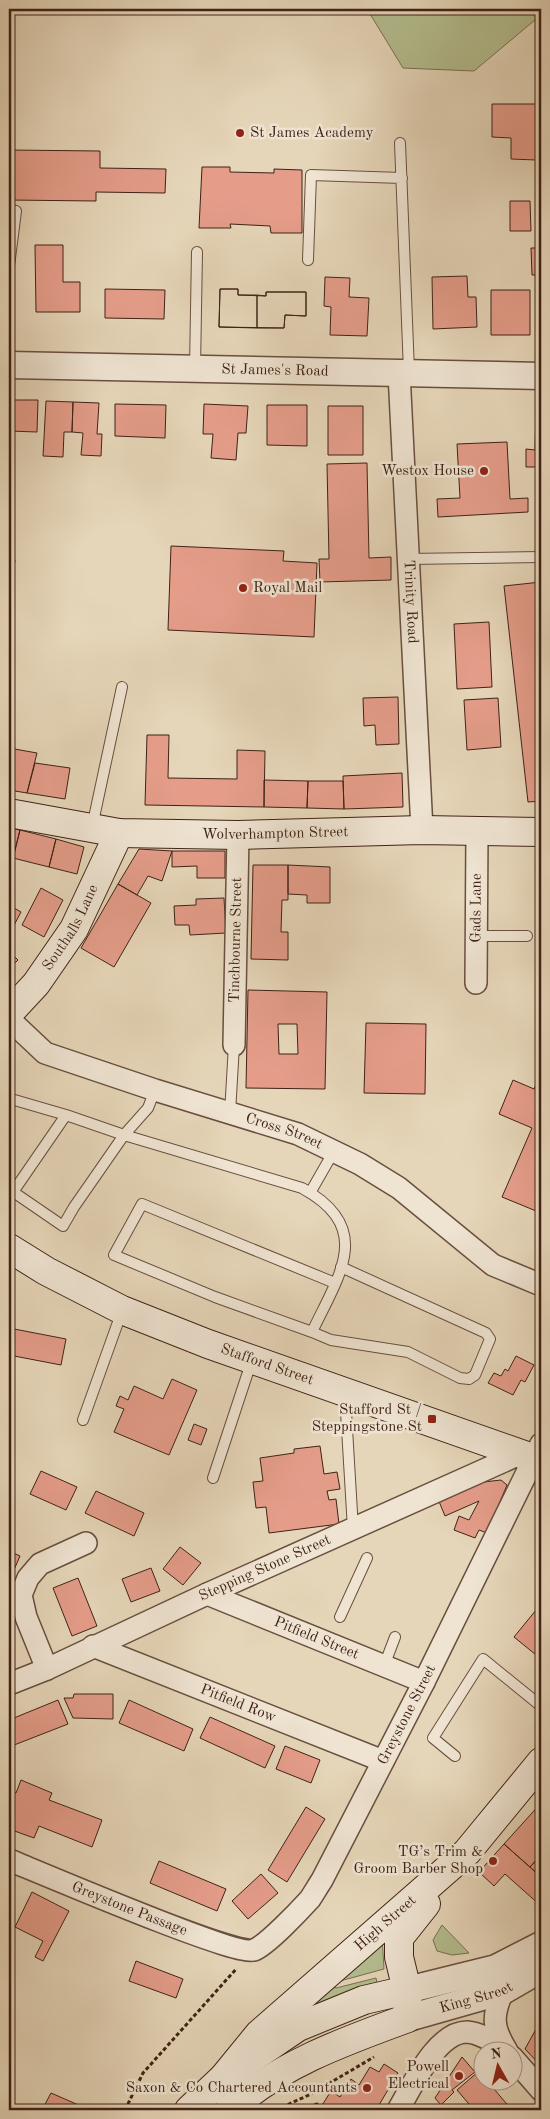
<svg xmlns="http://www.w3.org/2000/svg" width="550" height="2119" viewBox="0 0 550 2119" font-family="'Old Standard TT',serif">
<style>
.green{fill:#b4be90;stroke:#7a7053}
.building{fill:#e59d8a;stroke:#3f2216;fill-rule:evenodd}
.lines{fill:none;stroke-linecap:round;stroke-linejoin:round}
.service-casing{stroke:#694f3f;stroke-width:12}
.minor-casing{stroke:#694f3f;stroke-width:24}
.tertiary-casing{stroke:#694f3f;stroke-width:29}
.secondary-casing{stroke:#3f2216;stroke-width:30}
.path{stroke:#3f2216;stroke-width:3;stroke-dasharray:4 2.5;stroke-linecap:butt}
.service{stroke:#efe4d2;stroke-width:10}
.minor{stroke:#efe4d2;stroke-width:21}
.tertiary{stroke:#efe4d2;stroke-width:26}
.secondary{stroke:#efe4d2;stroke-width:28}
.poi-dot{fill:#8f2418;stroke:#efe4d2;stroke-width:2}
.labels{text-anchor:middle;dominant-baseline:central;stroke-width:5;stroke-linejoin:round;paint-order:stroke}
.poi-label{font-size:15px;fill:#3f2216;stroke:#efe4d2;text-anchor:end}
.street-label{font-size:15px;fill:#3f2216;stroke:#efe4d2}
</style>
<rect width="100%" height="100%" fill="#e6d6b9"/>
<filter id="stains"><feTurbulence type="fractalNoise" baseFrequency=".004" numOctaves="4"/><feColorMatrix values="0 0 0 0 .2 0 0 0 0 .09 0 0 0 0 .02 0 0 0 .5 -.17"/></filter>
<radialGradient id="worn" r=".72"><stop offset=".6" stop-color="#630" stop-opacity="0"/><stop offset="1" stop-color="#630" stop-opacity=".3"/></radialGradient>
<path class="green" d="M367,9h174v6l-67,56 -71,-3z
M442,1925l27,28 -17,2 -15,-4 -4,-11z
M382,1936l2,33 -44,12z
M376,1978l1,5 -60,22 -3,-5 17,-15 5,3z"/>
<path class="building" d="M492,104h45l-1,56 -25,-1v-21l-19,-1z
M9,150l91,1v17l66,1 -1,24 -69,-1v9l-87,-1z
M202,167h28v5l44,1v-4l28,1v63h-31l-1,-7 -40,-2 1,4h-32z
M510,201h20l1,30h-21z
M540,223h1v52h-9l-1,-27h10z
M35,245h28v37h17v30h-44z
M467,276l1,21h8l1,30 -44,2 -1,-52z
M325,277l25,1 -1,19 20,1 -2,38 -37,-1 1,-28 -7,-1z
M105,289l60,1 -1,29 -59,-1z
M220,289h18v6l28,1v-4h40v24l-21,-1 -1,13 -65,-1z
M220,289h18v6h19v33l-38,-1z
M491,290h39v45h-39z
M266,292h40v24l-21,-1 -1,13h-27v-33l9,1z
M9,400h29l-1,32 -28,-1z
M46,401l27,1 -1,30h-8l-1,25 -20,-1z
M73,402l26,1 -2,31h5l-1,22 -20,-1 2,-22 -11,-1z
M115,404l51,1 -1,33 -50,-2z
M204,404l44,2 -2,27h-8l-2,27 -25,-2 2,-24h-10z
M267,405h40v41l-40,-1z
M328,406h35v49h-35z
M536,411h5v56h-15v-18l9,1z
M507,442l3,57 18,-1v14l-90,5 -1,-18 23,-1 -3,-54z
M367,463l2,95 22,-1v23l-71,2 -1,-23h10l-2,-95z
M171,546l113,5 -1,10 34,2 -3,74 -146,-7z
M9,559l6,1 -6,40z
M541,582v219l-13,1 -24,-216z
M489,622l3,65 -35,2 -3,-65z
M398,697l1,47 -23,1 -1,-20 -11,1 -1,-28z
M498,698l3,49 -34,3 -3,-50z
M147,735h22l-1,43 69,1v-29l28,1 -1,56 -119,-2z
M9,748l28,5 -10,40 -18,-3z
M35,763l35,5 -5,31 -38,-6z
M402,773l1,34 -59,2 -1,-33z
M264,780l44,1 -1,27 -43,-1z
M308,781h35l1,28 -37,-1z
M9,828l11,2 -7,28 -4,-2z
M20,830l36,9 -7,28 -36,-9z
M56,839l28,8 -7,27 -28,-7z
M139,849l33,2 -10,30 -14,-5 -11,19 -19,-11z
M172,851h53v27h-28v-12l-25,1z
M253,865h35v35h-6l-1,32h7v28l-37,-1z
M288,865l42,2v36h-23v-8l-19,-1z
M118,884l33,19 -37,64 -33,-19z
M41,888l22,12 -19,37 -22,-12z
M224,898l2,35 -36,2 -1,-10h-14l-1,-19 22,-1v-6z
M9,905l12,7 -9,17 -3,-2z
M9,951l9,9 -9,9z
M248,990l79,2 -2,97 -79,-1zM278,1024h19l1,30h-19z
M366,1023l60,1 -1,70 -61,-1z
M541,1073v140l-39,-16 30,-69 -33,-14 14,-34 21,9z
M9,1328l57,11 -5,26 -52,-10z
M516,1356l18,9 -9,17 -4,-2 -8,15 -25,-12 6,-10 7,3 4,-7 3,2z
M172,1379l25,11 -28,65 -55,-23 10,-23 -8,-3 4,-10 8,4 6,-14 29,13z
M194,1424l13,5 -6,16 -13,-5z
M320,1446l4,28 13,-2 3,17 -13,2 2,9 7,-1 3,25 -70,9 -3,-26 -10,1 -3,-26 10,-1 -3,-23 34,-5v-4z
M41,1471l36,16 -11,23 -36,-16z
M501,1480l6,5 -20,48 -8,-3 -4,8 -21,-8 5,-14 10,4 10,-19 -34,15 -7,-17 37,-16z
M96,1491l48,22 -10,23 -49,-23z
M180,1547l21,16 -18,22 -20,-16z
M9,1551l11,5 -10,23h-1z
M151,1568l9,23 -29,11 -9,-23z
M78,1578l19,48 -25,10 -19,-48z
M541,1604v55l-27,-22z
M74,1694h39v25l-40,-1 -9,-20h9z
M58,1700l10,24 -59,23v-27z
M129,1700l64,29 -9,22 -65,-28z
M210,1717l65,29 -10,22 -65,-30z
M285,1746l35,14 -9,23 -35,-14z
M21,1780l31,13 -3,7 53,20 -10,27 -53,-21 -5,12 -25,-9v-39l7,3z
M541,1803v47l-3,3 3,2 -11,12 -26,-23z
M306,1807l19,12 -38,63 -19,-12z
M504,1844l37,33v29l-36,-32 -11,12 -15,-14z
M541,1855v22l-11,-10z
M159,1861l67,28 -9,22 -67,-28z
M261,1874l17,19 -30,26 -16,-18z
M32,1892l37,19 -26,50 -8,-4 8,-16 -28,-14z
M136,1961l47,18 -7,19 -47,-17z
M541,2020v46l-16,-17z
M462,2057l13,15 -23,18 2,2 -13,13 -6,-7z
M384,2064l14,9 -22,37h-49l-6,-3 10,-16 9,6 11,-18 8,6 11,-18 9,5z
M479,2071l3,4v7h6l24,28h-38l-17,-20z
M51,2093l39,17h-48z"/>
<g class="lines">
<defs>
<path id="service" d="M400,143l9,229
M308,260l3,-85 91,3
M9,266l7,-55
M195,368l2,-116
M408,559l133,-2
M92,827l30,-140
M477,936h50
M9,1102l2,-3 55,16
M230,1113l4,-68
M9,1189l54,37 11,-19 50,-72 24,-27 7,-18
M13,1192l53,-77 58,20 178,53c73,40 37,87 10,144l-97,-35 -101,-42 28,-51 193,79
M310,1193l24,-42
M312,1332l19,8 77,12 52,26 9,1 6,-4 15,-36 -4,-6 -145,-66
M345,1395l8,134
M83,1420l39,-109
M213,1478l39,-118
M340,1617l27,-59
M384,1666l11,-29
M455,1756l-22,-18 50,-79 58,47"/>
<g id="minor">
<path id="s1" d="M399,373l23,457"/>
<path id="s2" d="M476,983l1,-151"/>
<path id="s3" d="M9,1019l36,34 110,37 143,44 62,30 39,24 94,77 48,20"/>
<path id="s4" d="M234,1045l4,-210"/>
<path id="s5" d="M207,1594l217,88"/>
<path id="s6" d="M93,1646l290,115"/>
<path d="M47,1669l-21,-52 -5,-22 7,-17 12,-14 46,-21"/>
<path id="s7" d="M9,1684l38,-15 160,-75 315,-141"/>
<path id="s8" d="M9,1860c30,12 228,97 245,90 13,-5 46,-40 56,-51 4,-6 8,-13 12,-19l102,-198 117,-238"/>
<path d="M503,1991c-11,25 -11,36 4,60"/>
<path d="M512,2057l29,33"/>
<path d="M398,2110c14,-23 38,-78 69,-78 14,1 28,11 39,18"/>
</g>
<g id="tertiary">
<path id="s9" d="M9,365l532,11"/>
<path d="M407,1990l89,-22 45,-23"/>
<path id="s10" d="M408,2018l95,-27 38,-22"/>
</g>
<g id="secondary">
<path id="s11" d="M9,813l110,20 119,2 184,-5 119,2"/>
<path id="s12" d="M9,1013l27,-29 38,-55 45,-96"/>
<path id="s13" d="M9,1248l37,23 76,39 86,34 333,117"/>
<path id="s14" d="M223,2078l36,-44 208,-182 74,-90"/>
<path d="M189,2110l34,-32 75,-51 66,-27 43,-10"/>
<path d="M229,2110c51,-46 116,-69 179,-92l-1,-28 -8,-33v-19l27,-34"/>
</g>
</defs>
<use href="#service" class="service-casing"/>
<use href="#minor" class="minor-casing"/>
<use href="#tertiary" class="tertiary-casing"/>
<use href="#secondary" class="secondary-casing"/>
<path class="path" d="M125,2110l18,-37 94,-105
M276,2110l35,-16 63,-37
M302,2110l15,-6 2,4"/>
<use href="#service" class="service"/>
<use href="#minor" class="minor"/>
<use href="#tertiary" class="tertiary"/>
<use href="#secondary" class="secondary"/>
</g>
<g class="poi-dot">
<circle cx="240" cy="133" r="5"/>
<circle cx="484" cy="471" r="5"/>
<circle cx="243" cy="588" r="5"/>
<rect x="427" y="1414" width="10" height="10" rx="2.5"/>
<circle cx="493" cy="1861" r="5"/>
<circle cx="459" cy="2076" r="5"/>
<circle cx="367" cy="2088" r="5"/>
</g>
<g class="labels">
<g class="poi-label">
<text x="250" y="133" text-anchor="start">St James Academy</text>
<text x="474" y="471">Westox House</text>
<text x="253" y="588" text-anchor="start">Royal Mail</text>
<text x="422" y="1410">Stafford St /<tspan x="422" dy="17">Steppingstone St</tspan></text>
<text x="483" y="1852">TG’s Trim &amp;<tspan x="483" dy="17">Groom Barber Shop</tspan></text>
<text x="449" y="2067">Powell<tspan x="449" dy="17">Electrical</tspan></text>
<text x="357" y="2088">Saxon &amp; Co Chartered Accountants</text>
</g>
<g class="street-label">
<text stroke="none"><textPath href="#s9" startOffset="266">St James's Road</textPath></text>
<text stroke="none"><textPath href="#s1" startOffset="229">Trinity Road</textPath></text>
<text stroke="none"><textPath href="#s11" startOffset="268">Wolverhampton Street</textPath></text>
<text stroke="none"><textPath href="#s2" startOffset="75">Gads Lane</textPath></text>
<text stroke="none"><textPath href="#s12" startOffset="106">Southalls Lane</textPath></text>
<text stroke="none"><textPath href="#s4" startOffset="105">Tinchbourne Street</textPath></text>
<text stroke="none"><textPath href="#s3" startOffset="301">Cross Street</textPath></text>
<text stroke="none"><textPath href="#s13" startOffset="284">Stafford Street</textPath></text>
<text stroke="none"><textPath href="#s7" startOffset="281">Stepping Stone Street</textPath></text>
<text stroke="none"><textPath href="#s5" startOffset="118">Pitfield Street</textPath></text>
<text stroke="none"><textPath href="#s6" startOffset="156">Pitfield Row</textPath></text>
<text stroke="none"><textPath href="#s8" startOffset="546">Greystone Street</textPath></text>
<text stroke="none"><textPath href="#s8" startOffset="130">Greystone Passage</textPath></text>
<text stroke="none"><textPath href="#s14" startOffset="225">High Street</textPath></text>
<text stroke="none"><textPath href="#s10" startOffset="71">King Street</textPath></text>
</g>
</g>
<rect width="550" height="2119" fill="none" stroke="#e6d6b9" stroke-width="30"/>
<rect x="10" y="10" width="530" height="2099" fill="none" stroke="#3f2216" stroke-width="2.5"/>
<rect x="15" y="15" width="520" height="2089" fill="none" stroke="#3f2216"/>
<g transform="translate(498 2066) rotate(352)"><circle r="24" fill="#efe4d2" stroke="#a99687"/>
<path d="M0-4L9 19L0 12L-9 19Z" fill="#8f2418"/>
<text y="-8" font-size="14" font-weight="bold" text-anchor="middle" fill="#3f2216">N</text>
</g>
<rect width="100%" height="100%" filter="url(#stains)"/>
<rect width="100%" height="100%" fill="url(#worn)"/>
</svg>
